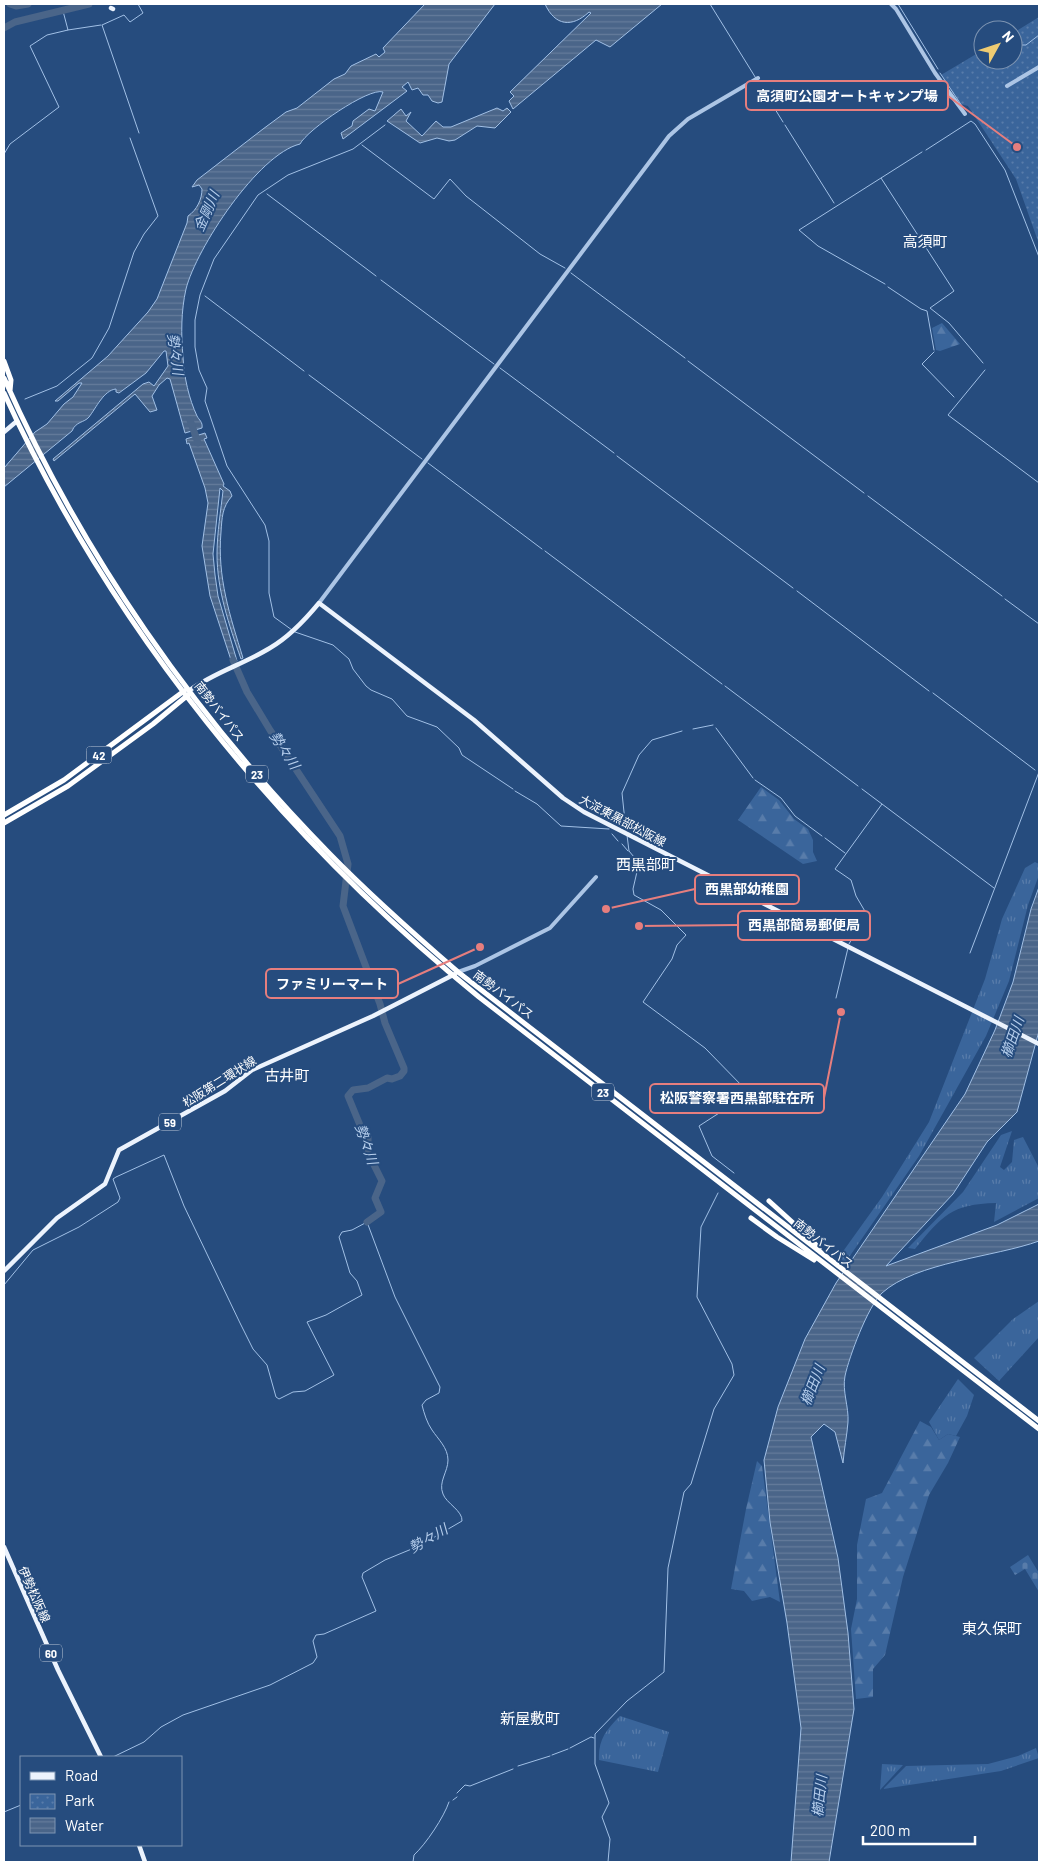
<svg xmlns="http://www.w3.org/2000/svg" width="1043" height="1866" viewBox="0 0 1043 1866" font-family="Barlow,'Noto Sans JP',sans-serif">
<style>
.grass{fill:url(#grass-tufts)}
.forest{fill:url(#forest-firs)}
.cemetery{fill:url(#cemetery-stones)}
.park{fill:url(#park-dots)}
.water{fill:url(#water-rules);stroke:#a1c0e6}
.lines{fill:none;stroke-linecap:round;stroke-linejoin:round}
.stream{stroke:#a1c0e6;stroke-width:1}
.river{stroke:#4a6589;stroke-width:7}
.minor{stroke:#acc5e5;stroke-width:4}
.major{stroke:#ecf3fd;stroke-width:4.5}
.highway{stroke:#fff;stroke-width:5}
.labels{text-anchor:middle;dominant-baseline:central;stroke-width:4;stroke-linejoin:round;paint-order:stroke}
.shield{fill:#264c7e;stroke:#bec9d8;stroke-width:1}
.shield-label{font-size:11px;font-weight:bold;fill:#fff}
.street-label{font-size:12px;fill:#fff;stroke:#264c7e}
.water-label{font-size:14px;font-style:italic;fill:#b7cfed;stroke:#264c7e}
.quarter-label{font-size:15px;fill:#fff;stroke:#264c7e}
.leader{fill:none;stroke:#e67e7e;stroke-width:2}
.callout-dot{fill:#e67e7e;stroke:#264c7e;stroke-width:2}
.callout{fill:#264c7e;stroke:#e67e7e;stroke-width:2}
.callout-label{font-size:14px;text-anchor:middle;font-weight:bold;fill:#fff}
</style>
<defs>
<pattern id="grass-tufts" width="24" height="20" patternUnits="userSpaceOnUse" patternTransform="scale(1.25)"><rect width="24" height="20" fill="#3a659b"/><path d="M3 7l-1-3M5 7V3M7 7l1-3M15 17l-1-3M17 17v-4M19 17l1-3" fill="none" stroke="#587caa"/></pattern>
<pattern id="forest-firs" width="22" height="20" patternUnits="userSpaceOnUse" patternTransform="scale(1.25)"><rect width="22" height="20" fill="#3a659b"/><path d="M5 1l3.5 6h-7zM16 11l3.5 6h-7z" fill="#587caa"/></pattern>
<pattern id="cemetery-stones" width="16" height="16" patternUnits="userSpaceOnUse" patternTransform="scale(1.25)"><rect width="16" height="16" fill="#3a659b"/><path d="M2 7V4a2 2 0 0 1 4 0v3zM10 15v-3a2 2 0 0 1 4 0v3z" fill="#587caa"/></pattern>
<pattern id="park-dots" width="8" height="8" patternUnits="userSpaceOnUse" patternTransform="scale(1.25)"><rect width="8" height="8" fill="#3a659b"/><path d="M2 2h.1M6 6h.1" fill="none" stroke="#587caa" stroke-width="1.8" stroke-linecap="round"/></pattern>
<pattern id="water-rules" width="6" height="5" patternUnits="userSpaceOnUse" patternTransform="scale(1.25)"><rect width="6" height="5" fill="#4a6589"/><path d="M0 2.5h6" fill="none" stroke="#657c9b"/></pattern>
</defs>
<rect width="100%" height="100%" fill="#264c7e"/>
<path class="grass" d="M1035,862l4,2v11l-11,30 -19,76 -23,55 -67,120 -74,107 -6,-6 43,-60 47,-75 56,-143 17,-60 23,-51z
M1012,1131l-12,36 4,3 8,-8 2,-22 9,-3 16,31v30l-45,24 2,-19c-45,1 -54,13 -81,46l-7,-1 55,-56 38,-57z
M1039,1301v36l-40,44 -25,-23 39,-39z
M958,1379l16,16 -7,21 -11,20 -8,-2 -9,6 -10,-18z
M620,1716l49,16 -11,40 -59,-12c-1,-20 7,-30 21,-44z
M1036,1748l3,10 -38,13 -118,18 23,-23 82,-2 30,-8z
M882,1764l21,1 -23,25z"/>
<path class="forest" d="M942,323l18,21 -20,7 -4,-1 -4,-22z
M761,787l18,13 15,19 14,10 5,11v12l4,9 -14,3 -65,-44z
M920,1421l11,6 8,13 9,-6 12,3 -12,26 -19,32 -26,82 -18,78 -12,14v28l-17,2 -5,-70 6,-30v-54l9,-46 16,-6z
M757,1461l5,5 18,136 -10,-5 -18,4 -8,-10 -13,-2 15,-80z"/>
<path class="cemetery" d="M1028,1555l11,18v19l-14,-23 -10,6 -5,-8z"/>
<path class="park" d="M1039,17v227l-23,-65 -48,-73 -8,-2 -19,-29 42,-25v10h30v-27z"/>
<path class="water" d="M425,4h70l-46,60 -7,38 -4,1 -6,-2 -4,-6h-5l-5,-7 -6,2 -4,-8 -6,5 5,4 -64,48 -2,-6 11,-7 1,-5 16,-12 6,2 8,-19c-14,-5 -76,38 -83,52 -42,10 -104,105 -114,145 -5,22 -5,46 -3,68 1,20 6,42 14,59 2,4 6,6 5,12l-17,5 -15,-54 -3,-1 -8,7 -7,11 5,14 -7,2 -15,-18 -81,67 -1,-2 90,-75 6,-2 5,4 14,-20 -2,-15h-2l-18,22 -27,20 -3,-1v-3c-12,1 -20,19 -27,28 -5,6 -13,4 -17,14l-68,56v-19l31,-36 12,-8 17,-20 9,-7 9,-14h-3l-21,18h-3l53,-45 40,-44 9,-13 30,-76 1,-7c9,-6 14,-17 14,-27l-3,-4 -7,2 5,-7 66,-51 23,-17 11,-4 37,-29 11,-5 6,-8 25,-12 3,3 6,-5 -2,-4z
M545,4h117l-52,43 -14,-7 -83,69 -4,-8 5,-5 -4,-4 81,-79 -2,-1c-17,16 -34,14 -44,-8z
M497,108l6,3 4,-3 4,4 -16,16 -18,-2 -22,14 -6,1 -12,-3 -17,5 -33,-22 14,-12 5,7 5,-4 -5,9 16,15 14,-15 7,6h8z
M205,433l2,5 -3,1 20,45 -1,2 7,5 2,5c-10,11 -10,22 -11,36 -4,45 9,84 22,126l-2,1c-12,-34 -24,-69 -24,-105 0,-21 4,-45 6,-63l-3,-3 -7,66 2,21 3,21 19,65 -5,2 -22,-67 -8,-50 6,-43 -3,-15 -16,-45 -2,1 -1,-5z
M1039,887v144l-22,81 -30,30 -34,52 -67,72 111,-41 42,-21v37c-44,16 -123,21 -157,52 -14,13 -33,64 -37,83 -3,15 4,31 3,46 -1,13 -4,28 -5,41l-8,-31 -11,-8 -13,13 27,121 10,75 6,76 -25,153h-38l10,-134 -14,-105 -17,-101 -6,-62 14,-53 27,-68 31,-56 129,-189 30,-64 18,-48 18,-73z"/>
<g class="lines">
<path class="stream" d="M138,4l5,9 -13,9 -6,-7 -22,10 37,108
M710,4l73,118
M898,4l40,65
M68,30l33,-5
M1021,45h5l13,-10
M940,73l22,33
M785,125l49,78
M362,145l72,54 16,-20 16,17 74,58 25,14
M926,150l45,-29 4,3 30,46 34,87
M922,152l-41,26 73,113 -24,17 19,15 34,40
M4,154l6,-10 49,-37 -29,-61 17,-11 21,-5 -5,-19
M881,178l-82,52 19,16 67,38
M267,194l109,82
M571,273l114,85
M381,280l113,84
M888,287l33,22 6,2 7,39
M205,296l99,75
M934,352l-12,12 32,33
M688,361l176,132
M500,368l114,85
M985,370l-37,45 91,68
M309,375l113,84
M25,399l32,-13 35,-28 17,-30 25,-76 10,-18 14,-18 -28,-78
M617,456l176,132
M428,463l114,86
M868,496l134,100
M545,551l177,133
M797,591l132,100
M1005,599l34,25
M292,630l-18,-13 -5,-24v-52l-4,-16 -38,-59 -22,-65 2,-13 -8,-18 -4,-23v-27l5,-25 14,-36 44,-64 30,-20 65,-26 32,-24
M295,632l38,13 16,14 4,10 13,17 5,4 21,9 15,17 30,11 22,21 3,7 51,34
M725,686l133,100
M933,693l102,77
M716,728l37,50
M693,729l20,-4
M755,780l26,18 14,18 27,20
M862,789l20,15
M515,791l22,13 24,22 48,3
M626,831l-4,-38 17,-38 13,-15 30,-9
M612,834l6,7
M627,835l2,16 10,12 -6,26 1,6 27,15 25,25 -9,10 -5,14 -29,43 62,46 41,42
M825,838l20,15
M622,844l6,7
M866,913l-10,-17 -5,-16 -16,-11 47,-65 112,84
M849,944l15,-27
M970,953l69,-181
M836,998l12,-50
M734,1173l-22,-17 -13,-30 48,-31
M4,1285l29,-35 46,-23 39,-25 2,-4 -7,-19 3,-2 48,-22 20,51 56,117 13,26 14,16 9,32 3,2 14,-7 12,-1 29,-16 -27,-53 19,-7 36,-20 -5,-14 -7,-8 -11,-36 3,-5 10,-2 15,-8 28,75 45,90 -1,6 -13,7 -4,5c2,8 5,18 10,25 6,9 16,18 16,30 0,12 -10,22 -5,34 3,9 20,17 19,27l-43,25 -34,14 -22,13 -1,4 14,34 -52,23 -8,1 -3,6 4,16 -4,6 -43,22 -87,30 -22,12 -17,15 -31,15
M570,1748l21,-11 3,1
M552,1755l16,-6
M518,1766l32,-10
M457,1793l8,-8 5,1 43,-17
M453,1800l4,-3
M4,1812l17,-7
M413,1862l1,-7c12,-11 30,-38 35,-53
M608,1862l2,-23 -8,-22 7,-14 -14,-39v-30l32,-33 37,-29 4,-104 16,-76 7,-8 23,-75 20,-34 -2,-11 -35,-67 4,-70 17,-34"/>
<path class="river" d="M10,4l6,2 12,-2
M4,28l11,-6 74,-18
M190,420l8,23
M233,660l14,32 23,38 70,106 8,28 -5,42 37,98 5,19 19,45v3l-4,5 -8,3 -5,-1 -19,10 -15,2 -5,6 14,34 6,7v16l14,28 -7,17 6,14 -14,10"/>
<path class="minor" d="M891,4l5,5 39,64 30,41
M1007,86l32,-19
M319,603l350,-467 19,-17 70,-41
M458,972l17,-6 75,-38 46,-51"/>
<path class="major" d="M111,8l2,1
M4,432l13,-11
M190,690c25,-18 54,-26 80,-42 19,-11 35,-28 49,-45l155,117 89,78 21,14 455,232
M4,1271l53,-53 48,-34 14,-34 106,-59 27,-21 121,-54 82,-42
M4,1547l54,123 43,87
M139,1845l6,17"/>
<path class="highway" d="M4,361l7,19 -1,11
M4,378c78,176 191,339 326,476 41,42 84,80 128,118l581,449
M4,393c107,235 275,441 475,604l560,432
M4,815l60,-35 120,-89
M4,823l64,-37 85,-62 35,-29
M769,1201l43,39 7,9
M751,1218l26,19 37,23"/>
</g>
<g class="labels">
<g class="shield">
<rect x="86.5" y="746.5" width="25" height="17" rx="4"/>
<rect x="246" y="765.5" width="22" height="17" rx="4"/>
<rect x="592" y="1083.5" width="22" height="17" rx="4"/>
<rect x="159" y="1113.5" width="22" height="17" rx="4"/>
<rect x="40" y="1644.5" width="22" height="17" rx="4"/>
</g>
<g class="shield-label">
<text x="99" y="755">42</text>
<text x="257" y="774">23</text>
<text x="603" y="1092">23</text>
<text x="170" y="1122">59</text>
<text x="51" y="1653">60</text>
</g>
<g class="street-label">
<text transform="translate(220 711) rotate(52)">南勢バイパス</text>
<text transform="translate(623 820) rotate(28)">大淀東黒部松阪線</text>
<text transform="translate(504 994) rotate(37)">南勢バイパス</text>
<text transform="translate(219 1081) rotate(-32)">松阪第二環状線</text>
<text transform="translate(824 1243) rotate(38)">南勢バイパス</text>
<text transform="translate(35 1594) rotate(66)">伊勢松阪線</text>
</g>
<g class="water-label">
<text transform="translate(206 211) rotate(-66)">金剛川</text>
<text transform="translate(176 354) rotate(82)">勢々川</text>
<text transform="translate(285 750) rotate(57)">勢々川</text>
<text transform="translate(1012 1037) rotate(-71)">櫛田川</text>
<text transform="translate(367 1144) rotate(71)">勢々川</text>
<text transform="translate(812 1385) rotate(-69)">櫛田川</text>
<text transform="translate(428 1538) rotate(-30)">勢々川</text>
<text transform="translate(819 1796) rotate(-84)">櫛田川</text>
</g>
<g class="quarter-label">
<text x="925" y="241">高須町</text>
<text x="646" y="864">西黒部町</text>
<text x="287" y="1075">古井町</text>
<text x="992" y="1628">東久保町</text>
<text x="530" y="1718">新屋敷町</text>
</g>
</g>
<path class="leader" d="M1017 147L948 96M606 909L695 889M639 926L738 925M480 947L398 984M841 1012L824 1098"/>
<g class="callout-dot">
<circle cx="1017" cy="147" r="5"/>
<circle cx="606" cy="909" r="5"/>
<circle cx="639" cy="926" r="5"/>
<circle cx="480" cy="947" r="5"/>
<circle cx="841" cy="1012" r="5"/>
</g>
<g class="callout">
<rect x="746" y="81" width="202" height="29" rx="5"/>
<rect x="695" y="875" width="104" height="29" rx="5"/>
<rect x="738" y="911" width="132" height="29" rx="5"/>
<rect x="266" y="969" width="132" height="29" rx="5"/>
<rect x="650" y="1084" width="174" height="29" rx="5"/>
</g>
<g class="callout-label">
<text x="847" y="101">高須町公園オートキャンプ場</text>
<text x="747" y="894">西黒部幼稚園</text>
<text x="804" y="930">西黒部簡易郵便局</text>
<text x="332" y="989">ファミリーマート</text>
<text x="737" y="1103">松阪警察署西黒部駐在所</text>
</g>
<rect width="1043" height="1866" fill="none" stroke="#ffffff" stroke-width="10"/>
<rect x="20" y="1756" width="162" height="90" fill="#264c7e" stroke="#7d94b2"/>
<rect x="30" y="1772" width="25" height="8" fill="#ecf3fd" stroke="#7d94b2"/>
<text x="65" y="1781" font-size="15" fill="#ffffff">Road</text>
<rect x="30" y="1794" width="25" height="15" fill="url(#park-dots)" stroke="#7d94b2"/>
<text x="65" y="1806" font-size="15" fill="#ffffff">Park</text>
<rect x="30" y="1818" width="25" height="15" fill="url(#water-rules)" stroke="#7d94b2"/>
<text x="65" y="1831" font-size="15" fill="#ffffff">Water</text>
<g transform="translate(998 45) rotate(50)"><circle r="24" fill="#264c7e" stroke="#7d94b2"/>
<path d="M0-4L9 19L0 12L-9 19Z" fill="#eecb72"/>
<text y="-8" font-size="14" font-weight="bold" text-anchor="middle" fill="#ffffff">N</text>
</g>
<path d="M863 1836v8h112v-8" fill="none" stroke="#ffffff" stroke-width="2.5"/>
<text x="870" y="1836" font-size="15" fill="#ffffff" stroke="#264c7e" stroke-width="4" paint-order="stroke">200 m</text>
</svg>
